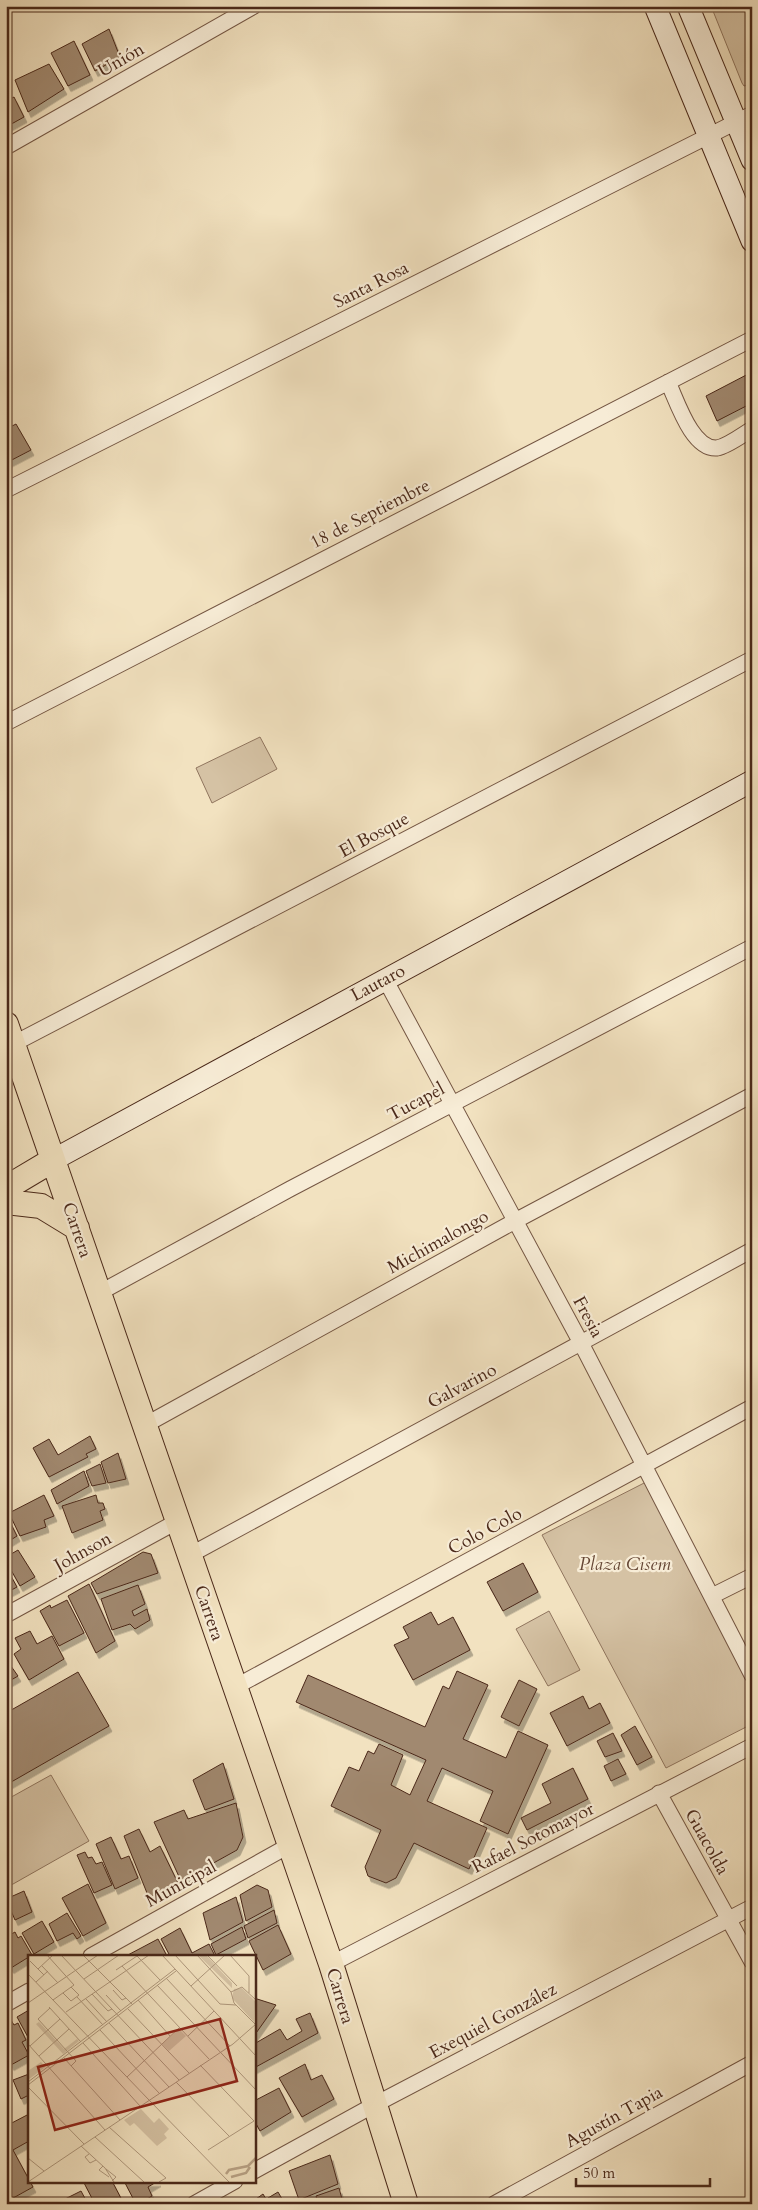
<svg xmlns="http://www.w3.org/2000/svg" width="758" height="2210" viewBox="0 0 758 2210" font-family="Cardo,serif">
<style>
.green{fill:#d5c2a4;stroke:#90755e}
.building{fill:#a18970;stroke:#4a2819;filter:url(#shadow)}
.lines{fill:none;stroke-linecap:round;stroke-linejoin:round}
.street-casing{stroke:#745643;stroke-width:17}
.secondary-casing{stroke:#4a2819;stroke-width:23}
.primary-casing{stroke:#4a2819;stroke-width:26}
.street{stroke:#f7ecd6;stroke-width:15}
.secondary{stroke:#f7ecd6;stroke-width:21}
.primary{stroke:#f2e2c0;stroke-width:24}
.labels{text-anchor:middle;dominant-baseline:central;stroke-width:4.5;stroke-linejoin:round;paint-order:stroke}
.street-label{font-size:18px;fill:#4a2819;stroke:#f7ecd6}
.park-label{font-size:18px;font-style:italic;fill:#664735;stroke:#f7ecd6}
.inset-river{fill:none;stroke:#b9a387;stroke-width:2.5}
.inset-road{fill:none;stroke:#af987d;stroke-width:1}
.view{fill:#8f2418;fill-opacity:0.15;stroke:#8f2418;stroke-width:2.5}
.inset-edge{fill:none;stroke:#4a2819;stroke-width:2.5}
</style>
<defs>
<filter id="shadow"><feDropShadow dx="3" dy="5.5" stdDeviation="0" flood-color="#0004"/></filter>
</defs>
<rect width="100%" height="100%" fill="#f2e2c0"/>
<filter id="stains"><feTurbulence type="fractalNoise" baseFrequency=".004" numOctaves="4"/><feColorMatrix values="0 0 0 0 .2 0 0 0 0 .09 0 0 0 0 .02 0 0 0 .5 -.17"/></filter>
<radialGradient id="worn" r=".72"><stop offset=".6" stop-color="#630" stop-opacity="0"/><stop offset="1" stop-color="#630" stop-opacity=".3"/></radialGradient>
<path class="green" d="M711,6h41v78l-8,2 -2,-3z
M260,737l17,32 -65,34 -16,-35z
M650,1480l102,203v41l-86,44 -124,-233z
M549,1611l31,59 -32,16 -32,-57z
M51,1775l38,66 -83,47v-88z"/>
<path class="building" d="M109,29l11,28 -25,14 -13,-27z
M74,41l16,34 -22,11 -17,-33z
M49,64l15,25 -36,23 -13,-32z
M14,97l10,20 -18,10v-26z
M752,372v31l-35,18 -11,-25z
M16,424l15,26 -25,13v-34z
M90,1436l6,13 -10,5 2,3 -39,20 -16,-29 16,-9 9,16z
M118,1453l8,26 -18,4 -7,-21z
M100,1464l6,19 -14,3 -6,-15z
M84,1471l5,15 -32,18 -6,-14z
M44,1495l10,21 -10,4 2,7 -26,9 -11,-23z
M96,1495l2,8h5l2,6 -5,2 3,9 -31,13 -10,-27z
M6,1514l11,22 -11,7z
M18,1550l17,27 -15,9 -14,-25v-4z
M143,1552l8,2 7,19 -61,21 -6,-11z
M523,1563l15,29 -35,19 -16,-29z
M6,1567l11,20 -11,6z
M89,1584l26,57 -19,12 -28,-57z
M138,1585l7,19 -13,7 2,5 13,-7 3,11 -15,9 -5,-5 -18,6 -11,-31z
M67,1600l17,33 -25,13 -19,-35 10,-6 1,3z
M431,1612l7,13 15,-8 17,33 -57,30 -19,-35 15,-7 -6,-11z
M30,1631l7,13 15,-8 12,23 -35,21 -15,-26 7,-5 -6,-11z
M6,1659l12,17 -12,7z
M457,1671l31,14 -25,54 43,19 12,-27 30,14 -40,89 -28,-13 13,-30 -51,-23 -15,33 60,27 -18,41 -55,-26 -18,35 -10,5 -18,-7 -3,-9 16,-37 -50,-24 18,-39 10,4 9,-20 6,3 5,-10 24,11 -12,30 19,10 16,-35 -130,-58 12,-27 117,52 18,-41 6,3z
M78,1672l31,54 -103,59v-72z
M519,1680l18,9 -18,37 -18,-9z
M583,1696l6,13 11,-6 10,20 -43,23 -17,-33z
M635,1726l17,31 -15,8 -16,-30z
M613,1733l9,18 -17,6 -8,-16z
M618,1759l8,15 -15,7 -7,-15z
M223,1763l11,36 -29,11 -12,-30z
M573,1768l15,31 -61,31 -6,-12 30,-15 -9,-19z
M236,1803l7,34 -6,13 -56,31 -27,-59 30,-12 4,9z
M139,1829l11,23 10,-6 18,37 -29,15 -25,-62z
M111,1837l10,22 8,-3 9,22 -23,11 -19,-45z
M85,1852l3,6 4,-1 4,7 6,-2 10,23 -18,8 -17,-38z
M88,1884l18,39 -23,13 -21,-38z
M257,1885l11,5 4,17 -26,14 -6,-26z
M24,1891l8,21 -17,8 -9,-21z
M236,1897l7,25 -33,18 -7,-27z
M274,1910l3,13 -29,15 -4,-12z
M67,1913l14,23 -4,3 -4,-6 -16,8 -8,-17z
M42,1921l12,21 -20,12 -12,-21z
M278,1925l13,29 -28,16 -14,-29z
M242,1927l4,12 -30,16 -5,-11z
M180,1928l12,25 17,-9 6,12h-45l-9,-17z
M15,1932l3,6 3,-2 11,19 -21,13 -5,-7v-24z
M158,1939l9,17h-41z
M254,1998l22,7 -22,31z
M29,2010v29l-12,-22z
M310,2013l8,20 -64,35v-24l26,-15 7,11 15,-9 -6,-12z
M11,2020l3,5 4,-2 8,17 -4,2 7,13 -18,10 -5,-11v-31z
M305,2064l6,16 11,-5 12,24 -32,18 -23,-39z
M29,2074v21l-8,4 -8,-19z
M279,2088l12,24 -31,19 -6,-11v-19z
M29,2114v27l-16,9 20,37 -27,15v-76z
M330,2155l8,29 -39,16 -10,-29z
M83,2181h29l12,23h-29z
M124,2181h34l-10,6 4,9 -13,8h-3z
M339,2188l3,11 -12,5h-12l-2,-8z
M81,2191l7,13 -29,-2z
M278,2192l7,12h-14l-3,-6z
M263,2194l6,10h-20z"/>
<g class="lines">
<defs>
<path id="street" d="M6,147l248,-141
M668,382c9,19 24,68 49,66 11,-2 25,-13 35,-19
M6,490l746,-376
M6,723l746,-384
M385,979l196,364 171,332
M13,1044l739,-385
M99,1293l191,-104 462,-242
M145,1425l370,-204 237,-126
M190,1555l562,-305
M712,1596l40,-20
M6,1615l172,-94
M235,1687l517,-280
M659,1793l93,169
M91,1956l199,-111
M331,1964l421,-218
M6,2004l23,-13
M254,2171l120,-66 378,-198
M194,2204l41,-23
M494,2204l258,-141"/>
<path id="secondary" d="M655,6l97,235
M688,6l64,154
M53,1160l699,-379"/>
<path id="primary" d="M6,1024l325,940 75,240
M6,1188l47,-28
M6,1202l35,4 36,22"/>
</defs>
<use href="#street" class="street-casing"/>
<use href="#secondary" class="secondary-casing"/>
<use href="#primary" class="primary-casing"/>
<use href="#street" class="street"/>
<use href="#secondary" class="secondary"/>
<use href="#primary" class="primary"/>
</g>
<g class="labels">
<g class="street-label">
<text transform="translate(121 60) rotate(-30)">Unión</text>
<text transform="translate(371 285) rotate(-27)">Santa Rosa</text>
<text transform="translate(370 514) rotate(-27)">18 de Septiembre</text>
<text transform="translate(374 835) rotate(-28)">El Bosque</text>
<text transform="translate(378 983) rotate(-28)">Lautaro</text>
<text transform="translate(416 1102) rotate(-28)">Tucapel</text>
<text transform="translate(77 1230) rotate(71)">Carrera</text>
<text transform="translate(438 1242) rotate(-29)">Michimalongo</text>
<text transform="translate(588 1317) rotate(62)">Fresia</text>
<text transform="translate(462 1386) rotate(-28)">Galvarino</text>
<text transform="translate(485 1531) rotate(-28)">Colo Colo</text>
<text transform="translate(83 1552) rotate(-29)">Johnson</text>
<text transform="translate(209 1613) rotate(71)">Carrera</text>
<text transform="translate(533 1838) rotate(-27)">Rafael Sotomayor</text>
<text transform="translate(707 1842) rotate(61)">Guacolda</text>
<text transform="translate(181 1884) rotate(-29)">Municipal</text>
<text transform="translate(340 1996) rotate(73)">Carrera</text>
<text transform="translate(493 2021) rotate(-28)">Exequiel González</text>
<text transform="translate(614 2117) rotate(-29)">Agustín Tapia</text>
</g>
<g class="park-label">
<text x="625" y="1564">Plaza Cisem</text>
</g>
</g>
<g transform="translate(28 1955)">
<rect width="228" height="228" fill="#f2e2c0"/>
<path d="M170,0h8l26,28v5zM214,33l13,13 -1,21 -22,-24 2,-9zM11,67l25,27 13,-10 2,2 -16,13 -27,-30zM151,74l7,7 -17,15 -7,-7zM13,107l4,5 -17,13v-9zM113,154l13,14 5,-5 10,11 -5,5 3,4 -10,8 -23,-23 -4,3 -6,-6z" fill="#d5c2a4"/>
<path class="inset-river" d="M198,219l3,-4 19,-4 8,-8M203,222l15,-4 4,-6"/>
<path class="inset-road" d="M19,0l27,30 -21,15M33,0l118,125M55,0l49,49M134,0l94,101M147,0l45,49 16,1M169,0l34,37M179,0l30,31M202,0l19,21v17M109,1l23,24M2,6l14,14M14,11l16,17M94,11l87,93M10,14l15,-14M88,15l21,-14M0,19l121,126M138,23l64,68M56,24l35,-24M8,27l12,-11M129,30l99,105M163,31l34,-31M85,35l9,10 4,-2M35,38l8,8 8,-6 -8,-8M64,39l16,17 4,-2M78,40l15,16M49,42l26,28M58,44l21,23M110,45l32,36M228,45l-14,-13 -11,5 3,11 22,22M0,48l70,-48M21,52l32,35M22,53l-12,11 38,42 -5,5M100,54l61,64M38,57l83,-57M81,68l60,64M72,75l59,63M160,81l26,-25M55,88l57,63M0,89l77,86M2,91l30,-27M11,101l30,-27M36,103l56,62M172,110l54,56 -46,29M99,122l53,-50M0,127l147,-113M148,127l53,54M0,130l148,-114M0,132l56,57M121,145l80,82M81,172l57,51 -7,4M67,182l49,45M53,191l24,22 9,14M61,199l-4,3 5,6 6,-3M0,203l16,13M75,211l-4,4 10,7M78,214l10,8 -4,4M0,227l205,-138 23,-20"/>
<path class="view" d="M192,64l17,62 -182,49 -17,-63z"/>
<rect width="228" height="228" class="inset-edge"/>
</g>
<rect width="758" height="2210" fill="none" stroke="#f2e2c0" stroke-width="25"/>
<rect x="8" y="8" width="743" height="2195" fill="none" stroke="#4a2819" stroke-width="2.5"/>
<rect x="12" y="12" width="733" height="2185" fill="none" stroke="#4a2819"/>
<path d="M576 2178v8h134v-8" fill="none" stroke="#4a2819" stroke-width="2.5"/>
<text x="583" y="2178" font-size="15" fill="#4a2819" stroke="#f7ecd6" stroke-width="4" paint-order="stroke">50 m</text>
<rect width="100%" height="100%" filter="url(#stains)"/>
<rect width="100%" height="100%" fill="url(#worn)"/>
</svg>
